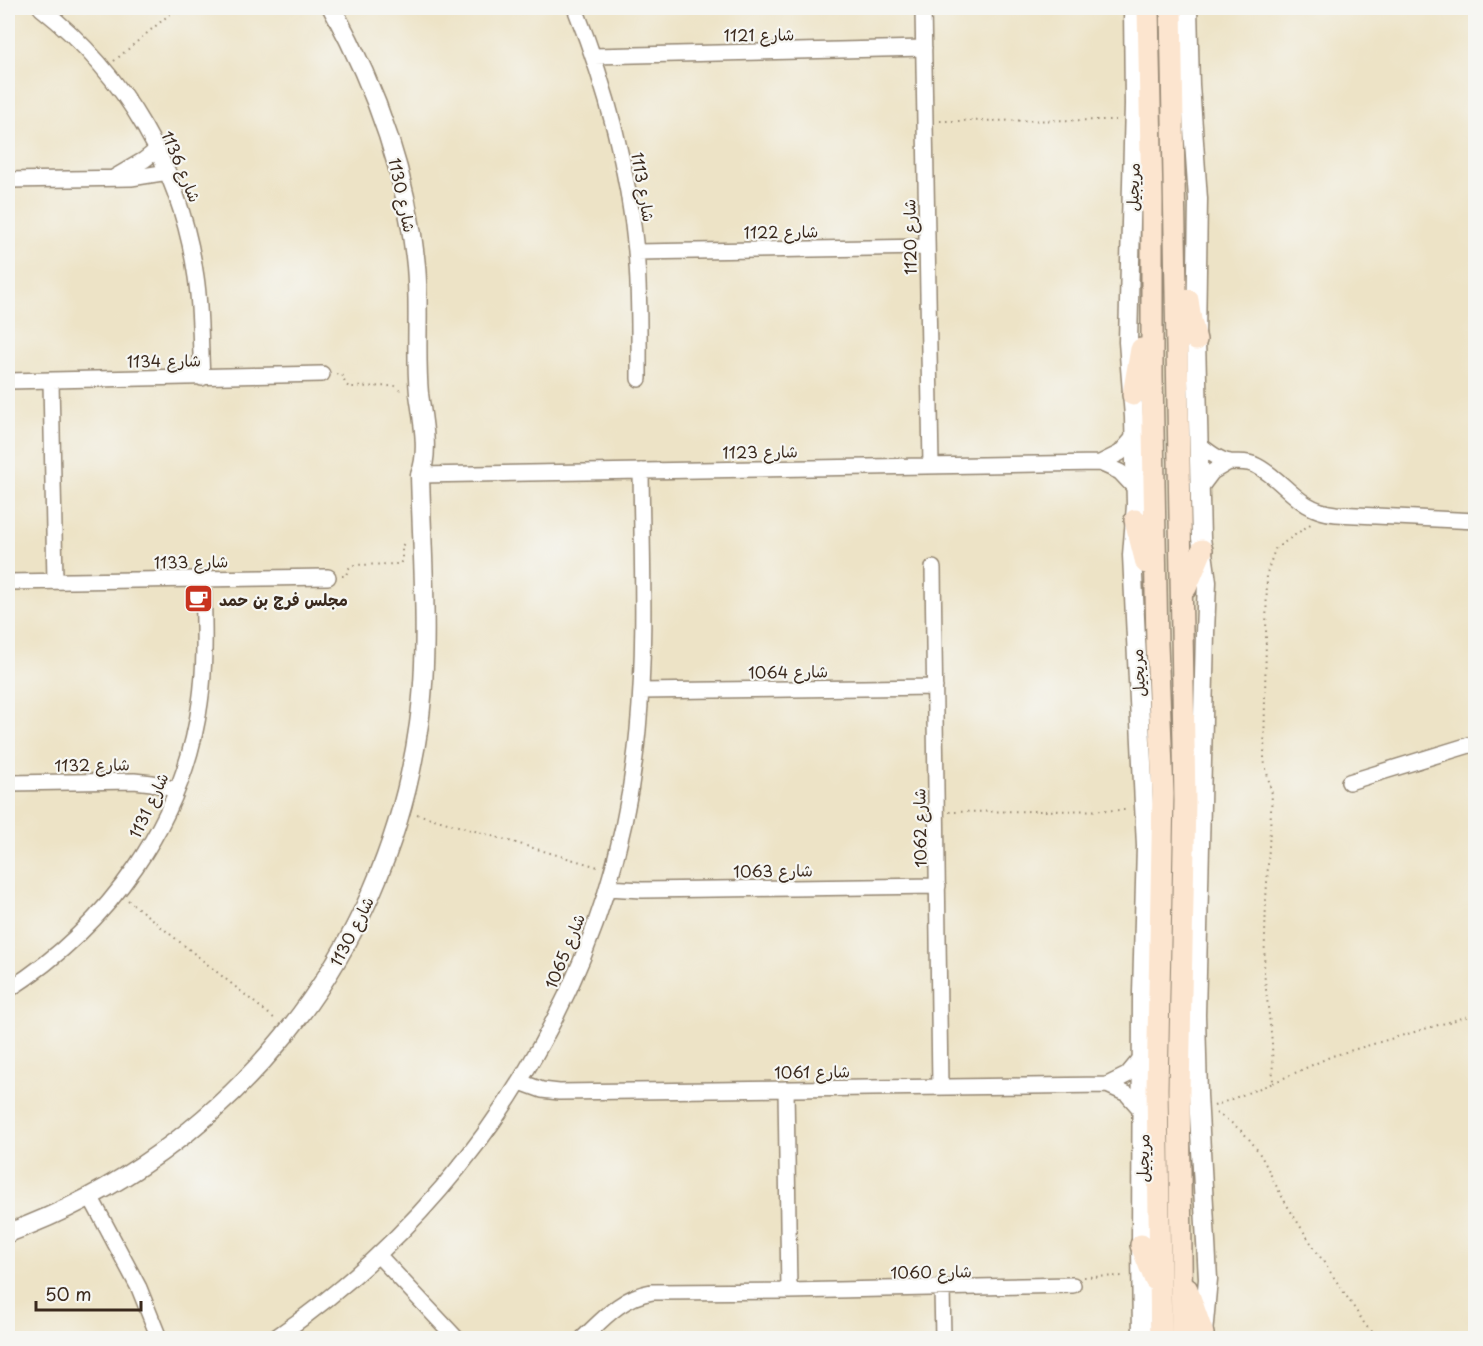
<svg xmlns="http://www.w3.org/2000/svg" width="1483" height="1346" viewBox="0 0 1483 1346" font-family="'Playpen Sans','Playpen Sans Arabic',sans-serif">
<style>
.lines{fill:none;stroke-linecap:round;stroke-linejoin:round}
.minor-casing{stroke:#948672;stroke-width:18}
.tertiary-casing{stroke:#948672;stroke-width:21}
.secondary-casing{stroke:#948672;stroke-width:24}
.path{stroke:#948672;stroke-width:2;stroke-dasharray:1.5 4.5;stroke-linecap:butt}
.minor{stroke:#fff;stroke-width:15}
.tertiary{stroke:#fff;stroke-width:18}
.secondary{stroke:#fce5cf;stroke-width:21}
.labels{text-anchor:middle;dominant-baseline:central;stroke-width:4.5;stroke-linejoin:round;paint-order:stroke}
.street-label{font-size:16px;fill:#3b2a1e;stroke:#f6f6f2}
.poi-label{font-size:16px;font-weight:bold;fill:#3b2a1e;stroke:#f6f6f2;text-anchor:start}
</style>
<rect width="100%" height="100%" fill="#f6f6f2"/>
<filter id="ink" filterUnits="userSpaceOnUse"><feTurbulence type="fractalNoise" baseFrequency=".0167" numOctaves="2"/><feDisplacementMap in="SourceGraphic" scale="12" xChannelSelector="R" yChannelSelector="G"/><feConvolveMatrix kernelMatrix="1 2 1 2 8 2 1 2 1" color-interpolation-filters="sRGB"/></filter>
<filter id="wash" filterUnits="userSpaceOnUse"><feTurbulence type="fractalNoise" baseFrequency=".008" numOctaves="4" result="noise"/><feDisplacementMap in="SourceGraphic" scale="24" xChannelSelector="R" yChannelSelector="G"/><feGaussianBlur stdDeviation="1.35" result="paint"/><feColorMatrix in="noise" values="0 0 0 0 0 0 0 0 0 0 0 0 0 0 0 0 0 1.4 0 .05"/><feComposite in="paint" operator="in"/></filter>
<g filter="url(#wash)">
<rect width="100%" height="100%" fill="#ede3c6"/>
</g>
<g filter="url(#ink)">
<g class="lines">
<defs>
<path id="minor" d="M41,8c85,67 140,162 155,269 5,33 4,67 6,101
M575,8c31,78 53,159 61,243 4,43 3,86 3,128
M923,8l8,458
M594,56l330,-8
M115,177l29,-17 14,-11
M8,180l123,-2 37,-6
M636,252l291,-5
M8,381l314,-7
M51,381l4,200
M1198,443c9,8 20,17 32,19 10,1 18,-1 27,4 30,16 41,45 79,48l140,7
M1100,463l20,9 15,16
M420,475l680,-12 20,-10 14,-16
M1200,488l12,-16 17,-10
M933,568l7,519
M8,582l320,-5
M641,691l294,-4
M1349,782l127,-39
M8,783l126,-2 18,2 24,7
M608,888l34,2 296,-4
M8,990c100,-64 176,-168 192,-287 6,-41 4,-83 3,-124
M520,1082l22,8 17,2 548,-7 20,-10 14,-17
M1107,1085l20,9 15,17
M786,1089l3,202
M90,1196l49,92 20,50
M379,1256l77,82
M942,1289l1,49
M275,1338c203,-141 340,-360 363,-608 8,-86 4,-173 3,-259
M583,1338c21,-20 39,-41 69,-46l137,-1 284,-6"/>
<path id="tertiary" d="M1133,8l1,96 -6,238 6,75 2,88 -4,50 14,291 -4,147 -1,252 1,93
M1188,8l2,77 8,114 -2,141 5,198 6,44 -2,51 -9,382 2,80 10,184 -5,55
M8,1233c220,-80 379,-276 411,-509 11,-79 3,-169 1,-249 10,-23 2,-58 -1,-81 -4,-43 1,-86 -3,-128 -9,-92 -40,-178 -84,-258"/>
<path id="secondary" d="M1148,8l4,193v175l5,268 6,150 -6,295 4,249
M1171,8l14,793 -6,289 3,248
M1188,300l3,20 5,20
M1133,395l8,-46
M1135,520l11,43
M1186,588l16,-38
M1141,1245l14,35
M1187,1289l16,45"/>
</defs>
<use href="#minor" class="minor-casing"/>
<use href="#tertiary" class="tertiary-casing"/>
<use href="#secondary" class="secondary-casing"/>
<path class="path" d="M114,61l63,-53
M940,121l177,-1
M1476,292l-5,18 5,30
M336,374l7,2 2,8 4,3 46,-1 3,2 4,6
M342,576h4l2,-7 5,-4 47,-1 2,-4v-14l4,-5
M949,812l180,-2
M417,814l181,53
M128,900l147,119
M1273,1083l59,-27 144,-42
M1214,1106l59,-23 -1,-41 -8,-70 2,-72 6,-106 -8,-34 3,-187 8,-24 37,-26
M1216,1113c48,27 47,55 74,97 24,39 51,77 76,116l13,12
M1084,1277l42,-1"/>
<use href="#minor" class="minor"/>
<use href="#tertiary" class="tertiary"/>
<use href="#secondary" class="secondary"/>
</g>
</g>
<defs>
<symbol id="cafe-square" viewBox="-11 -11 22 22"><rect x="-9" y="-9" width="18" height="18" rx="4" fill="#c8321e" stroke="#f6f6f2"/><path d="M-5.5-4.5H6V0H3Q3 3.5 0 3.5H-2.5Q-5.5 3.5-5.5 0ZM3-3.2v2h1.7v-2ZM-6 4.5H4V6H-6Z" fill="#fff"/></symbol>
</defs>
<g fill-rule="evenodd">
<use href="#cafe-square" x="182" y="582" width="33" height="33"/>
</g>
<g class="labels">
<g class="street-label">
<text transform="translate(759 34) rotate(-1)">شارع 1121</text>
<text transform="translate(182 166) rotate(67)">شارع 1136</text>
<text transform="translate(644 187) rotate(80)">شارع 1113</text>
<text transform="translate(1132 187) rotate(-88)">مريجيل</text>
<text transform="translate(403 195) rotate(78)">شارع 1130</text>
<text transform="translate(781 231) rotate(-1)">شارع 1122</text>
<text transform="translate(909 237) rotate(-91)">شارع 1120</text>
<text transform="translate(164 360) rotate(-1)">شارع 1134</text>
<text transform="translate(760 451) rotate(-1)">شارع 1123</text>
<text transform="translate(191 561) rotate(-1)">شارع 1133</text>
<text transform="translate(788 671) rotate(-1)">شارع 1064</text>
<text transform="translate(1137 673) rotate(-93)">مريجيل</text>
<text transform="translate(92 764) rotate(-1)">شارع 1132</text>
<text transform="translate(148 805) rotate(-65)">شارع 1131</text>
<text transform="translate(919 828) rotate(-91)">شارع 1062</text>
<text transform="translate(773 870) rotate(-1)">شارع 1063</text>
<text transform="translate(351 931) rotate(-63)">شارع 1130</text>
<text transform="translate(564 951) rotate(-68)">شارع 1065</text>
<text transform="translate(812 1071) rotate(-1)">شارع 1061</text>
<text transform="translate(1142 1158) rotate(-89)">مريجيل</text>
<text transform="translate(931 1271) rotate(-1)">شارع 1060</text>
</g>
<g class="poi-label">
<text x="219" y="599">مجلس فرج بن حمد</text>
</g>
</g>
<rect width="1483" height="1346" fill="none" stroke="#f6f6f2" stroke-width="30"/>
<path d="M36 1301v9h105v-9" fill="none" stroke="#3b2a1e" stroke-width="3"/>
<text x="45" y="1301" font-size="18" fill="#3b2a1e" stroke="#f6f6f2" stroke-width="4.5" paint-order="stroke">50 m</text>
</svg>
